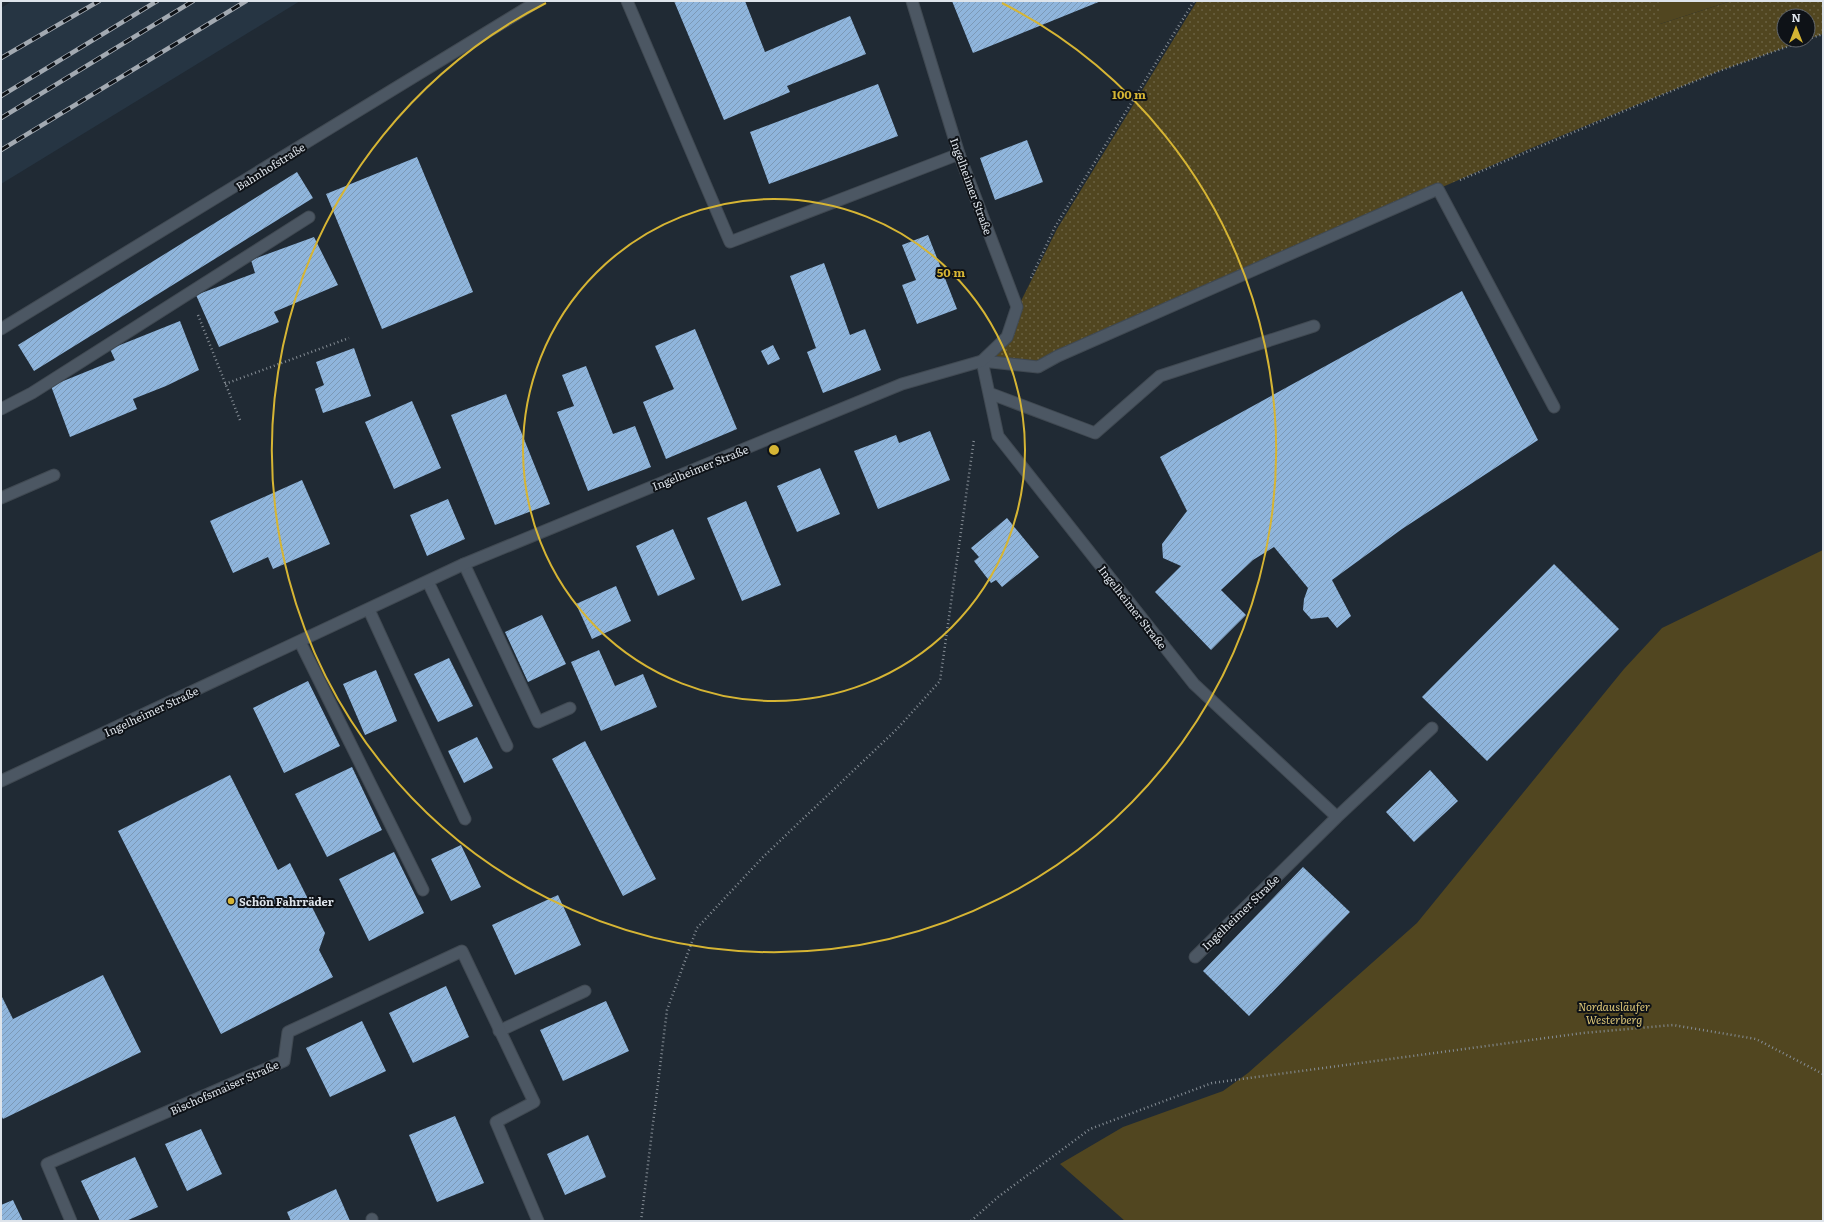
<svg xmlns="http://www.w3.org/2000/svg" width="1824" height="1222" viewBox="0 0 1824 1222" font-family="Literata,serif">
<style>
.built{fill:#263543}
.grass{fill:url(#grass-dots)}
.green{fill:#514620}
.building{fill:url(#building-hatch)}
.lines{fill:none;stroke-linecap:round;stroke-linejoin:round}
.service-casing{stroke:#404952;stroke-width:13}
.minor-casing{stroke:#404952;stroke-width:13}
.path{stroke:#878f97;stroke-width:2.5;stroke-dasharray:1 3;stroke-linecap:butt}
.service{stroke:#4c5763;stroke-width:11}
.minor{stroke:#4c5763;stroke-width:11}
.rail-casing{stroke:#a3aab2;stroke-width:4.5}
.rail{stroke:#0e1217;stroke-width:3;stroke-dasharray:9;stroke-linecap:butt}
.ring{fill:none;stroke:#d6b534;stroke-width:2}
.poi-dot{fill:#d6b534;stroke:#0e1217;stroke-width:1.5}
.labels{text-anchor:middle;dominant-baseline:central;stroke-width:4;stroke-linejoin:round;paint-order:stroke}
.street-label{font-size:11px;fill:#dee4eb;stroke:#0e1217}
.poi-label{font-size:11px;font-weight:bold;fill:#dee4eb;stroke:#0e1217;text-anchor:start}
.park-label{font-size:11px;font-style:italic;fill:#d9c376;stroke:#0e1217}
.centre{fill:#d6b534;stroke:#0e1217;stroke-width:2}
.ring-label{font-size:12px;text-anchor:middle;font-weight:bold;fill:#d6b534;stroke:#0e1217;stroke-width:4;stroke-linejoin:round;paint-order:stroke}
</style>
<defs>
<pattern id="grass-dots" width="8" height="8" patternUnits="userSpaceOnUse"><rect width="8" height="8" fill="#514620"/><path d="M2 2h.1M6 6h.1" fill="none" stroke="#6a6141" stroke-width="1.8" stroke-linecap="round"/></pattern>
<pattern id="building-hatch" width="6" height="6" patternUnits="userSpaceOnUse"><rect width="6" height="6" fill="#8fb5dc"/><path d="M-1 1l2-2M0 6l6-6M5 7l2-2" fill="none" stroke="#7c99b6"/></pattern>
</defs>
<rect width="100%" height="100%" fill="#202a34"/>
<path class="built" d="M12,1h288l-299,183v-176z"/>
<path class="grass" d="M1197,1h463v23l71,-23h92v33l-15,5v-23h-24v24h22l-87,31 -185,76 -476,208 -20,11 -55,-5 24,-24 11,-30 39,-78z"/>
<path class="green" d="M1660,1h71l-71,23z
M1823,550v671h-698l-65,-57 63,-37 100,-36 25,-18 169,-150 207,-254 38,-41z"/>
<path class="building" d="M674,1h71l20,51 85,-36 16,38 -79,32 3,6 -66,28z
M952,1h149l-128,52z
M878,84l20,52 -129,48 -19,-52z
M1027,140l16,42 -48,18 -15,-42z
M417,157l56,135 -91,37 -56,-135z
M297,172l16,26 -279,173 -16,-26z
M928,235l29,74 -40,15 -15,-39 14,-5 -14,-35z
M314,237l24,48 -64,27 5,10 -60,25 -23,-52 59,-22 -4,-13z
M824,263l26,72 15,-6 16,41 -58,23 -16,-41 9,-4 -26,-72z
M1462,291l76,149 -136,89 -70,51 19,36 -14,12 -9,-11 -17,2 -8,-9 1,-11 4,-11 -34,-41 -21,13 -32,30 25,25 -35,35 -56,-58 26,-26 -18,-8 -1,-14 25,-33 -27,-54z
M180,321l19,49 -33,16 -33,13 4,10 -67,28 -19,-51 64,-26 -5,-11z
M695,329l42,100 -71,30 -23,-57 31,-13 -19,-43z
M773,345l7,14 -12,6 -7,-14z
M354,348l17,48 -48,17 -8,-24 9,-4 -8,-23z
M586,366l27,68 22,-8 16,41 -63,24 -31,-79 17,-6 -12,-31z
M506,394l44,110 -55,21 -44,-110z
M412,401l29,67 -47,21 -29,-67z
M930,431l20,49 -72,29 -24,-58 42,-16 3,8z
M820,468l20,46 -43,18 -20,-46z
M302,480l28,64 -57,25 -5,-12 -35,16 -23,-52z
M448,499l17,40 -38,17 -17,-41z
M746,501l35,84 -39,16 -35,-83z
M1007,518l32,39 -37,30 -6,-7 -5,3 -17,-22 5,-4 -8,-9z
M673,529l22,50 -37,17 -22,-50z
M1554,564l65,65 -132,132 -65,-64z
M616,586l15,35 -39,18 -16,-35z
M542,615l24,49 -38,18 -23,-50z
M599,650l16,36 28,-12 14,33 -56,24 -30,-69z
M449,658l24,48 -35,16 -24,-48z
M376,670l21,51 -32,14 -22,-51z
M308,681l32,65 -56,27 -31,-65z
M477,737l16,31 -29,15 -16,-32z
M585,741l71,138 -33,17 -71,-137z
M352,767l30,63 -55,27 -32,-63z
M1430,770l28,31 -44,41 -28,-30z
M230,775l48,95 12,-7 35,70 -6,17 14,27 -112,57 -103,-203z
M461,845l20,42 -30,14 -20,-42z
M394,852l30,61 -55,28 -30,-62z
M1303,867l47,45 -101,104 -46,-45z
M558,895l23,50 -66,30 -23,-50z
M103,975l38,77 -138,67 -2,-4v-120l12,24z
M446,986l23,51 -56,26 -24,-50z
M606,1001l23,50 -66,30 -23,-51z
M362,1021l24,50 -56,26 -24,-49z
M455,1116l29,67 -47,19 -28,-67z
M201,1129l21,45 -35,17 -22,-47z
M588,1135l18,42 -41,18 -18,-41z
M135,1157l23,50 -32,14h-26l-19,-40z
M336,1189l14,32h-59l-4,-9z
M13,1200l10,21h-22v-16z"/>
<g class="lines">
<defs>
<path id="service" d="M627,1l103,241 229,-88
M989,393l106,40 65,-57 154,-50
M1,409l31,-16 277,-176
M1,498l53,-23
M464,564l74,158 32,-14
M428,582l79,164
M369,610l96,209
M300,642l123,248
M1432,728l-95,89 -143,-133 -196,-248 -16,-75 56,6 20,-11 380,-167 116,218
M1195,957l142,-140
M499,1031l86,-40"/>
<path id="minor" d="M1,329l537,-328
M1,781l463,-217 438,-180 80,-23 25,-24 10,-30 -58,-153 -47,-153
M372,1219v2
M71,1221l-24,-57 237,-103 4,-29 174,-81 72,151 -38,20 42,99"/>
</defs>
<use href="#service" class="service-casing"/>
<use href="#minor" class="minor-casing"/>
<path class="path" d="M1808,39l15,-5
M1460,180l259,-109 87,-31
M1031,278l24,-51 139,-226
M198,315l42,105
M225,384l124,-46
M641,1221l26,-211 30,-82 66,-71 135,-129 42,-47 34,-242
M971,1221l27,-24 92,-68 122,-46 371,-50 90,-8 83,14 67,35"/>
<use href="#service" class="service"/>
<use href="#minor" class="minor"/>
<defs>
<path id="rail" d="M1,58l98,-57
M1,96l156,-95
M1,118l192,-117
M1,150l245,-149"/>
</defs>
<use href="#rail" class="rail-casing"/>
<use href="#rail" class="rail"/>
</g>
<g class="ring">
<circle cx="774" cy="450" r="251"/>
<path d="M1002 3A502 502 0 1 1 546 3"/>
</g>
<circle class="poi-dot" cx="231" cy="901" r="4"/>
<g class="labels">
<g class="street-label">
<text transform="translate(270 166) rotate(-32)">Bahnhofstraße</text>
<text transform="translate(972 186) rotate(70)">Ingelheimer Straße</text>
<text transform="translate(700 467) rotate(-22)">Ingelheimer Straße</text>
<text transform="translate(1133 607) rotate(52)">Ingelheimer Straße</text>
<text transform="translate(151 711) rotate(-25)">Ingelheimer Straße</text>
<text transform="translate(1240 912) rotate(-44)">Ingelheimer Straße</text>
<text transform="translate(224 1087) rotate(-24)">Bischofsmaiser Straße</text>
</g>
<g class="poi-label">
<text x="239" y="901">Schön Fahrräder</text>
</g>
<g class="park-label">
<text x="1614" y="1006">Nordausläufer<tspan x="1614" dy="13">Westerberg</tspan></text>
</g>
</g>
<circle cx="774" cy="450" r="6" class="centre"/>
<g class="ring-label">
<text x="1129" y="99">100 m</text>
<text x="951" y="277">50 m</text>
</g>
<rect width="1824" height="1222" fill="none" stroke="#dee4eb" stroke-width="4"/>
<g transform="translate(1796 28)"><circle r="19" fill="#0e1217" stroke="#61666c"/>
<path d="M0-3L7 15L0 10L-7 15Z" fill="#d6b534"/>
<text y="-6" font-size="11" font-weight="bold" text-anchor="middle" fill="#dee4eb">N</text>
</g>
</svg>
